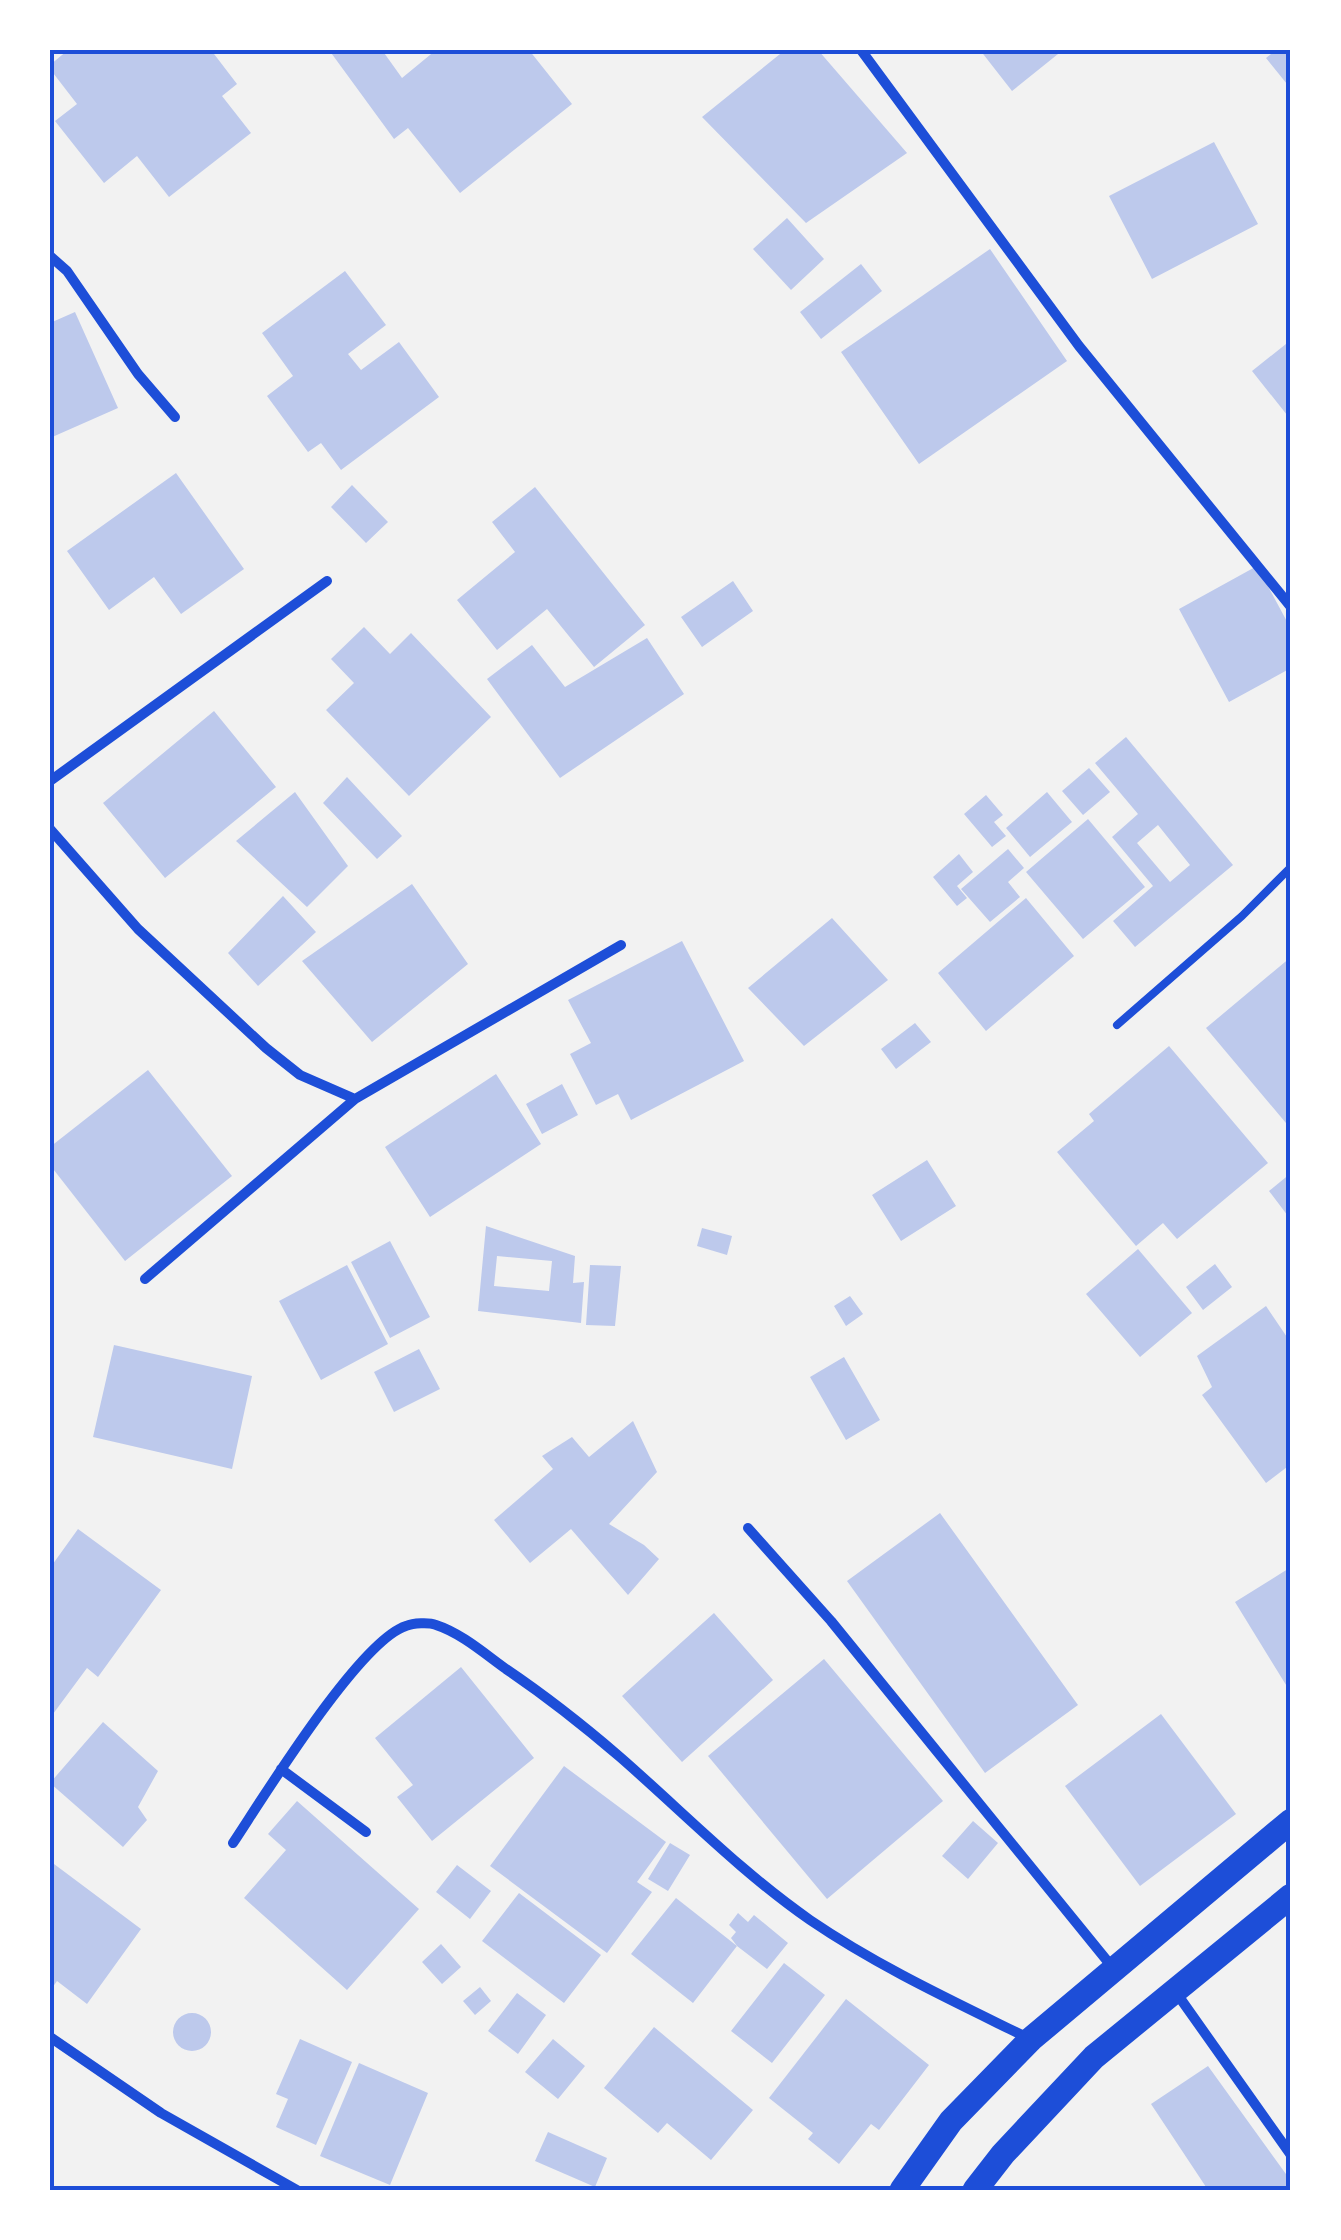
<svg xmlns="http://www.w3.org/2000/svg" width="1341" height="2240" viewBox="0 0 1341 2240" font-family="'Times New Roman',serif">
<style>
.building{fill:#bdc9ec;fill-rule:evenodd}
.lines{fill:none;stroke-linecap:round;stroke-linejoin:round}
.service{stroke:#1d4ed8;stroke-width:8}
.minor{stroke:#1d4ed8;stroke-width:10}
.primary{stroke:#1d4ed8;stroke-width:25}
.neatline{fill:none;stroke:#1d4ed8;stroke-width:4}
</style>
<rect width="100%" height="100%" fill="#f2f2f2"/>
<path class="building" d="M68,50h143l26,34 -15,12 29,37 -82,64 -32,-41 -33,27 -49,-62 22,-17 -27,-35v-4z
M329,50h53l20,28 34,-28h93l43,54 -112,89 -52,-65 -14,11z
M785,50h33l89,103 -101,70 -104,-106z
M980,50h83l-51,41z
M1276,50h15v39l-25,-31z
M1214,142l44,82 -106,55 -43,-83z
M787,218l37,41 -33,31 -38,-41z
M990,249l77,112 -148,103 -78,-112z
M861,264l21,27 -61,48 -21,-27z
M345,271l41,54 -38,29 13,16 38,-28 40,55 -98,73 -20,-27 -13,9 -41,-56 26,-20 -31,-43z
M75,312l43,96 -68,30v-115z
M1291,340v80l-39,-49z
M176,473l68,96 -63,45 -27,-37 -45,33 -42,-59z
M352,485l36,37 -22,21 -35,-36z
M535,487l110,138 -51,42 -47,-58 -50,41 -40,-50 58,-48 -23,-30z
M1257,566l34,63v39l-62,34 -50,-93z
M733,581l20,30 -51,36 -21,-30z
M364,627l26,27 21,-21 80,84 -82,79 -83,-86 28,-27 -23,-24z
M647,638l37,56 -124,84 -73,-99 45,-34 33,42z
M214,711l62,76 -111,91 -62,-75z
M1126,737l107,128 -98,82 -22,-26 40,-35 -41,-49 26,-23 -43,-51zM1158,825l32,40 -20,17 -33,-39z
M1089,768l21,24 -27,23 -21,-24z
M347,777l55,59 -25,23 -54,-56z
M295,792l53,74 -41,41 -71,-66z
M1047,792l25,30 -42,35 -24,-29z
M986,795l17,20 -9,7 12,14 -14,11 -28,-33z
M1088,819l57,68 -62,52 -57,-67z
M1008,849l16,19 -16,14 12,15 -30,25 -29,-33z
M959,854l14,18 -16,14 10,12 -10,8 -24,-29z
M412,884l56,80 -96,78 -70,-81z
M283,896l33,36 -58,54 -30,-33z
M1026,898l48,58 -88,75 -48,-58z
M832,918l56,62 -84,66 -56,-58z
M682,941l62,120 -113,59 -13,-26 -22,11 -26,-51 21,-11 -23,-43z
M1291,957v172l-85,-101z
M915,1023l16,19 -35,27 -15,-20z
M1169,1046l99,117 -91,76 -14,-16 -27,23 -79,-94 37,-31 -5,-7z
M148,1070l84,106 -107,85 -75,-96v-18z
M496,1074l45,70 -111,73 -45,-70z
M562,1084l16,31 -36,19 -16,-30z
M927,1160l29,46 -55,35 -29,-46z
M1291,1173v47l-22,-29z
M486,1226l89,30 -2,27 11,-1 -3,41 -103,-12zM497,1256l55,5 -3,30 -55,-5z
M702,1228l30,8 -5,19 -30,-9z
M390,1241l40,76 -40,21 -39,-76z
M1138,1249l54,64 -52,44 -54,-63z
M1215,1264l17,23 -29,23 -17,-23z
M347,1265l41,79 -67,36 -42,-79z
M590,1265l31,1 -6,60 -29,-1z
M850,1296l13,18 -17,12 -12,-20z
M1266,1306l25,37v121l-25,19 -64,-88 10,-8 -15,-31z
M114,1345l138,31 -20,93 -139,-32z
M419,1349l21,40 -46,23 -20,-40z
M844,1357l36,63 -34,20 -36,-63z
M633,1421l24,51 -48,52 35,21 15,14 -31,36 -57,-66 -41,34 -36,-43 59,-51 -11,-13 30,-19 17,20z
M940,1513l138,192 -93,68 -138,-192z
M78,1529l83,61 -63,87 -11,-9 -34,46 -3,-2v-144z
M1291,1567v126l-56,-91z
M714,1613l59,67 -91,82 -60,-66z
M824,1659l119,142 -116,98 -119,-143z
M461,1667l73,91 -102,83 -35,-44 16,-12 -38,-47z
M1161,1714l75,100 -96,72 -75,-100z
M103,1722l55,49 -20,36 9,13 -24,27 -73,-64z
M564,1766l102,76 -29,40 15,10 -45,61 -117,-87z
M297,1801l122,108 -72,81 -103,-92 42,-48 -18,-16z
M973,1821l25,22 -30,36 -26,-23z
M670,1843l20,12 -22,36 -20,-12z
M50,1861l91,68 -54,75 -30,-23 -7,10z
M457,1865l34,26 -21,28 -34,-27z
M519,1893l82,62 -37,48 -82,-62z
M676,1898l61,48 -44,57 -62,-49z
M738,1913l10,9 6,-7 34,28 -21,26 -30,-23 -6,-8 5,-6 -7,-7z
M441,1944l20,23 -19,17 -20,-22z
M784,1963l41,32 -53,68 -41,-32z
M480,1987l11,14 -16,14 -12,-14z
M517,1993l29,22 -28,39 -30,-23z
M846,1999l83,66 -50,65 -8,-6 -32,40 -31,-25 5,-6 -44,-35z
M173 2032a19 19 0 1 1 38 0a19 19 0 1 1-38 0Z
M654,2027l99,83 -42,50 -44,-37 -9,10 -54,-45z
M300,2039l52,23 -36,83 -40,-18 12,-28 -12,-5z
M553,2039l32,27 -27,33 -33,-27z
M359,2063l69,30 -38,92 -70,-29z
M1208,2066l83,115v4l-9,5h-74l-57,-86z
M548,2132l59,26 -12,29 -60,-26z"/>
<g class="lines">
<path class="service" d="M1117,1025l125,-109 49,-49"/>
<path class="minor" d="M861,50l218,296 212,261
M50,256l17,15 71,103 37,43
M50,781l277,-200
M50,829l88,100 128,119 34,27 55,24 266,-154
M145,1279l210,-180
M748,1528l83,93 282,347
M281,1769l85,63
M233,1843c30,-45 126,-202 173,-217 7,-3 23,-4 30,-1 25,8 49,29 70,44 40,27 78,57 114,88 63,55 121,115 190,163 69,47 145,82 220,119
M1175,1991l116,164
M50,2037l111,76 136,77"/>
<path class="primary" d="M902,2190l49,-69 80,-82 260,-218
M975,2190l28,-36 91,-97 197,-161"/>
</g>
<rect width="1341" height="2240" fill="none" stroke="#ffffff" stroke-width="105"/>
<rect x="52" y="52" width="1236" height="2136" class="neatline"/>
</svg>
